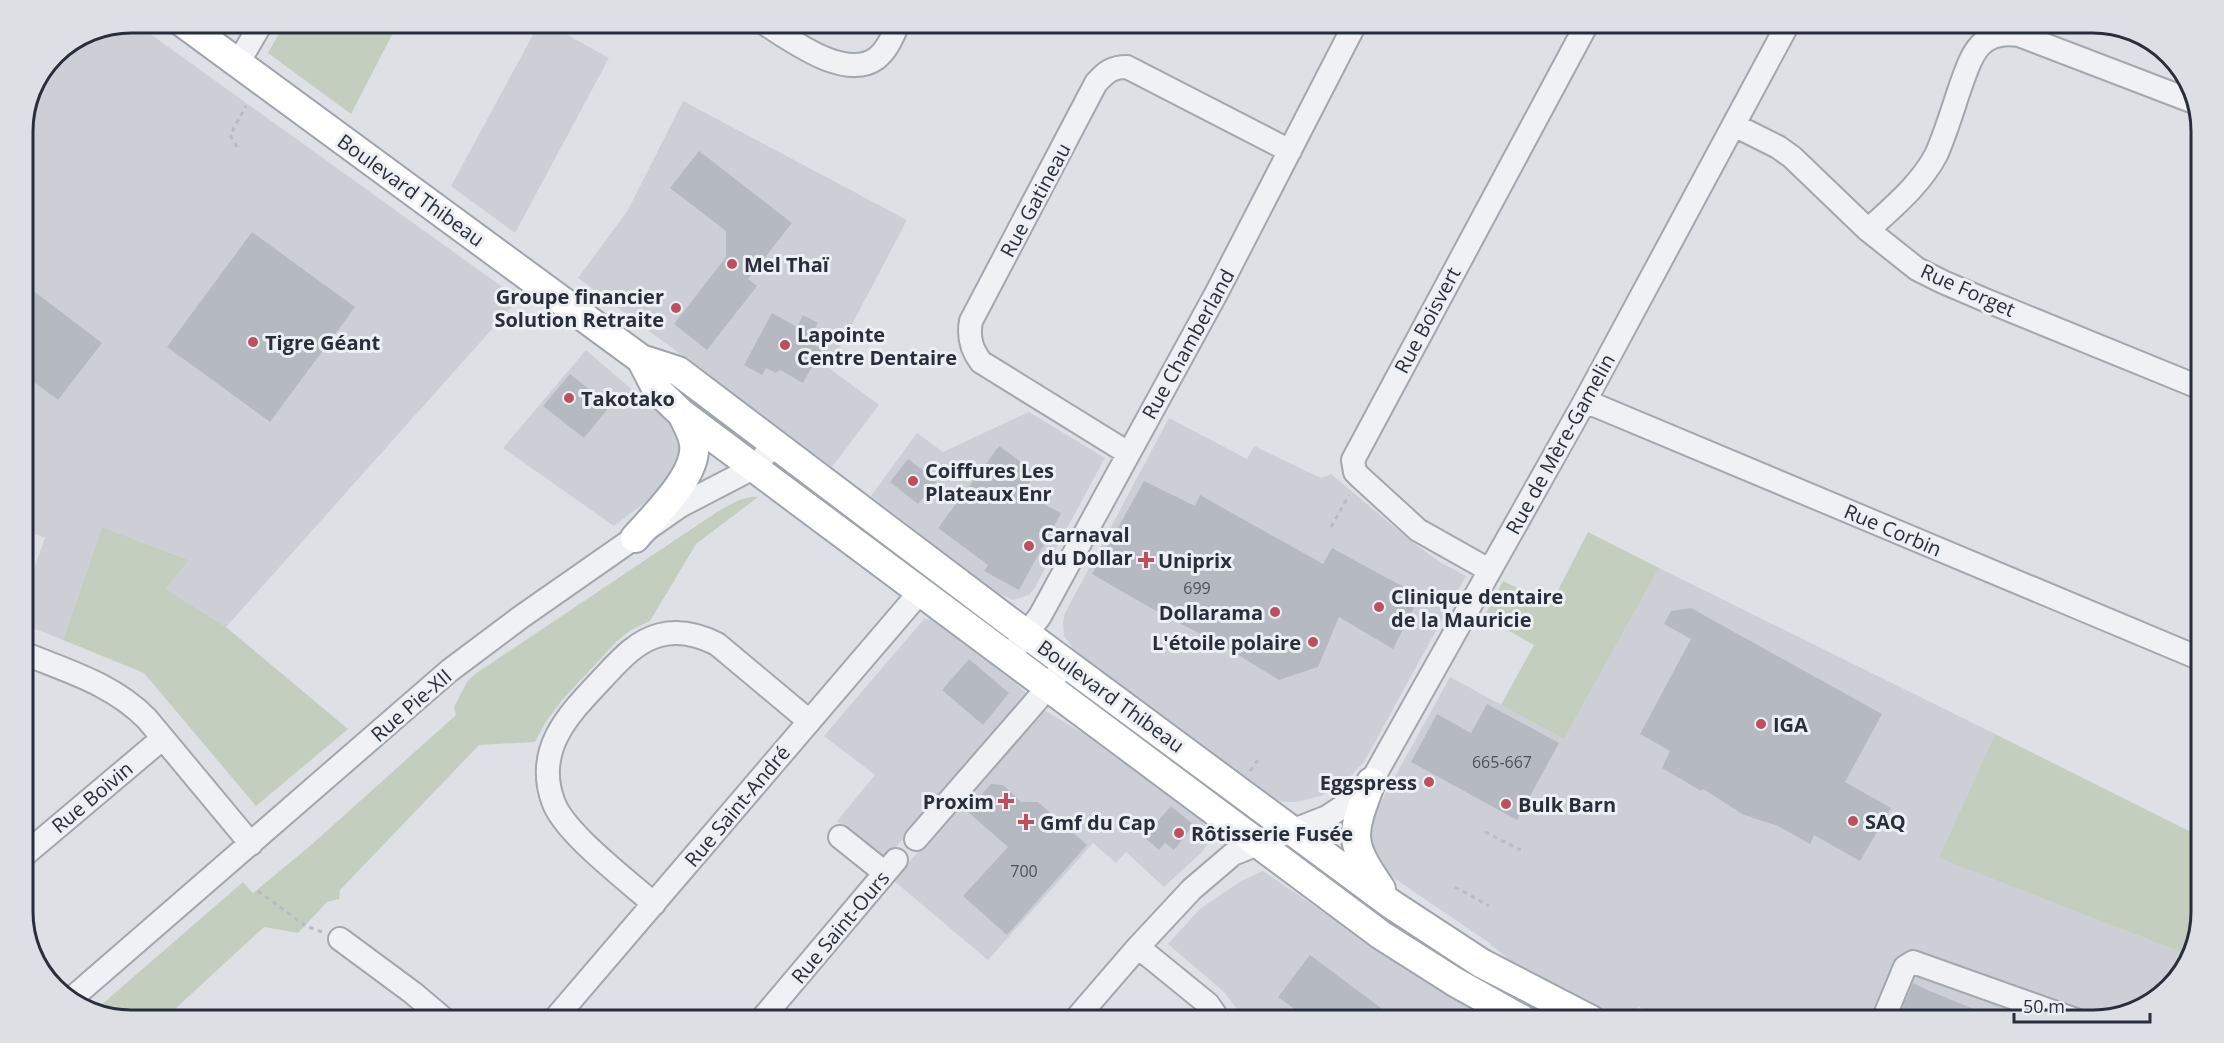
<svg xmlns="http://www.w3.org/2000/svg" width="2224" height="1043" viewBox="0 0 2224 1043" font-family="'Open Sans',sans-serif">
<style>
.built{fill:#ccd0d6}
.green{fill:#c3cebf}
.building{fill:#b5bac1}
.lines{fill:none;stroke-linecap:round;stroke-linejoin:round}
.minor-casing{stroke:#a3a7ae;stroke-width:26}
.major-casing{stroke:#9ea5af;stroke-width:32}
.path{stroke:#b8bbc0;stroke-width:3;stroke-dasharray:4.5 4.5;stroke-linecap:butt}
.minor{stroke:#eff1f4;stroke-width:22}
.major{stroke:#fff;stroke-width:28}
.poi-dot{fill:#bd5060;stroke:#eceff3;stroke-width:2}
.labels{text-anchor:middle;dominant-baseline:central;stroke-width:6;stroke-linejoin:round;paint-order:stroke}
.number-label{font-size:16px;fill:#4c525c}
.street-label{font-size:20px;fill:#292f3a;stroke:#eceff3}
.poi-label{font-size:20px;font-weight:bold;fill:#292f3a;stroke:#eceff3;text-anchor:start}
.rim{fill:none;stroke:#292f3a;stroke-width:3}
</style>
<rect width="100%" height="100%" fill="#dde0e5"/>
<path class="built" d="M540,22l6,1 63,35 -94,175 -64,-47z
M131,23h4l384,276 -293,328 -60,-38 23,-29 -87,-33 -39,113 -40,-16v-25l22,-61 -22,-9v-405l31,-70 36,-23z
M683,101l224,119 -78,148 50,37 -47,62 -254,-189 50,-68z
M586,350l94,81 2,22 -15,27 -15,17 -38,29 -111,-78z
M1029,412l76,46 -71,131 -5,6 -16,5 -16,-7 -126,-97 46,-63 26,19z
M1169,418l78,41 7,-13 67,32 10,-4 81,68 28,20 26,14 -102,186 -19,20 -24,14 -25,6h-12l-11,-4 -196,-144 -13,-18 -1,-13 2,-10z
M1659,568l336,166 -55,124 251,98 -1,4 -38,43 -58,17h-422l-33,-13 -6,6 -15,4 -102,-52 -31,-25 -97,-66 -20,-25 3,-29 79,-143 114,62z
M924,619h7l82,62 12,11v4l-140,164 -48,-39 38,-46 -51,-39z
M1044,710l37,22 120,87 6,9 1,15 -6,9 -38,35 -38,-35 -10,11 -23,-20 -105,117 -95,-80z
M1263,871l167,114 60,35h-245l-21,-28 -56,-48 32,-35 41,-28z"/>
<path class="green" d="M285,23h113l-47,91 -83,-61z
M752,497h6l-62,47 -46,77 -19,9 -14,11 -54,58 -18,24 -10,19 -56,3 -139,145 -1,9 -12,3 -29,31 -34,-6 -101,93h-32l-38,-8 150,-130 10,11 57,-47 146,-131 -2,-8 13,-25 8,-8 245,-164 19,-10z
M102,527l87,33 -23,29 60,38 122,102 -92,77 -112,-133 -81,-33z
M1588,532l71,36 -95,171 -63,-34 33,-60 -50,-28 19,-36 48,23z
M1995,734l206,103v75l-10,44 -252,-98z"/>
<path class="building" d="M699,151l93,72 -44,56 9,7 -50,64 -33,-26 52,-67v-26l-56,-43z
M252,232l103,75 -85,115 -103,-75z
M23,283l79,60 -44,57 -35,-26z
M772,313l25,14 6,-12 15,8 -11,18 15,8 -19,34 -23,-13 -4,3 -10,-5 -4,7 -18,-10z
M570,374l40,32 -26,32 -41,-32z
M999,446l37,27 -14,20 39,20 -42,77 -35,-19 4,-6 -50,-37z
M908,459l29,22 -19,23 -28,-22z
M1144,481l51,25 5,-11 123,69 9,-16 88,48 -27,53 -54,-32 -21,50 -39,13 -60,-37 -56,-28 -71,-41z
M1691,608l191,106 -37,68 46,26 -31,53 -46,-26 -4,9 -32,-18 -34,-11 -41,-26 -2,2 -39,-23 8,-17 -30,-17 51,-95 -27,-15 7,-13z
M969,659l40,34 -26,32 -41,-35z
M1487,704l72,39 -42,77 -106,-58 26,-48 34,19z
M991,784l12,1 18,17h17l49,43 -80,90 -44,-39 45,-49 -41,-36z
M1171,806l23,19 -20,25 -9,-7 -6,7 -15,-13z
M1310,955l87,65h-87l-32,-23z
M1913,983l19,9 69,28h-104z"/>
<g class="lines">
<defs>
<path id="minor" d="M762,22c28,17 83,60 115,36 11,-9 16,-23 22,-36
M238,63l24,-41
M1734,125l44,22 14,10 76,73 49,39 26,13 42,18 216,88
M1868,230c25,-23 52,-45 68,-75 10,-22 17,-47 25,-70 11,-31 19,-56 58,-50l175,67
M1585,401l616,258
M1128,453l-147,-91c-10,-13 -13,-25 -10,-41l125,-238c10,-11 16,-16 31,-16l163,84
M1489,570l-71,-40 -58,-53 -5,-5 -2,-12 235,-438
M23,653c44,18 90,31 124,66l104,125
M1008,658l32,-42 177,-324 139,-270
M840,837l45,36
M916,839l121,-139 29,-37
M23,856l140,-118
M654,904c-27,-24 -91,-72 -101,-103 -19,-53 17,-88 50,-123 16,-17 33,-37 57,-43 20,-5 39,0 57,9l92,77
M340,939l73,54 32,27
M1138,947l70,57 11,16
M71,999l378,-328 72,-54 159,-111 75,-39 20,-24
M554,1020l366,-428
M761,1020l135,-160
M1075,1020l63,-73 54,-58 41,-35 94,-37 20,-13 24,-22 214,-381 204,-379
M1883,1020l22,-53 8,-5 163,58"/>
<path id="major" d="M182,22l459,337 37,12 332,251 381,282 90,59 110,57
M641,359l16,31 25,24 699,521 74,47 68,38
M635,538c19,-22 63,-63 59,-94 -1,-10 -7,-20 -12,-30
M1371,782c-20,54 -23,59 10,107"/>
</defs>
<use href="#minor" class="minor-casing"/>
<use href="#major" class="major-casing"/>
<path class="path" d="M237,147l-7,-12 16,-29
M1331,527l18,-32
M1250,771l10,-14
M1485,832l36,18
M1455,887l34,19
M258,891l48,35 16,6"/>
<use href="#minor" class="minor"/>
<use href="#major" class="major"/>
</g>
<g class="poi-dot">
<circle cx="732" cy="264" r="6"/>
<circle cx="676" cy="308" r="6"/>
<circle cx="253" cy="342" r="6"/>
<circle cx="785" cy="345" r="6"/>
<circle cx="569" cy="398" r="6"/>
<circle cx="913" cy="481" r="6"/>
<circle cx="1029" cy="546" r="6"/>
<path d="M1143 551h6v6h6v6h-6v6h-6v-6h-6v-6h6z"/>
<circle cx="1379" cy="607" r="6"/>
<circle cx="1275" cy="612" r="6"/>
<circle cx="1313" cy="642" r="6"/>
<circle cx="1761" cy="724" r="6"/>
<circle cx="1429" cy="782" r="6"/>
<path d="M1003 792h6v6h6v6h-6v6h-6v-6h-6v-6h6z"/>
<circle cx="1506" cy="804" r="6"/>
<circle cx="1853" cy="821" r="6"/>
<path d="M1023 813h6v6h6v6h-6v6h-6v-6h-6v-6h6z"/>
<circle cx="1179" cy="833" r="6"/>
</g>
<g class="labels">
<g class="number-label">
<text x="1197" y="588">699</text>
<text x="1502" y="762">665-667</text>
<text x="1024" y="871">700</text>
</g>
<g class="street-label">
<text transform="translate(411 190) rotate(36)">Boulevard Thibeau</text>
<text transform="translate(1035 200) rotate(-62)">Rue Gatineau</text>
<text transform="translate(1968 290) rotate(24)">Rue Forget</text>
<text transform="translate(1427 320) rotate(-62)">Rue Boisvert</text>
<text transform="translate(1188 344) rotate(-61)">Rue Chamberland</text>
<text transform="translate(1560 444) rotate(-61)">Rue de Mère-Gamelin</text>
<text transform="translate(1893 530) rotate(23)">Rue Corbin</text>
<text transform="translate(1111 696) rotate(36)">Boulevard Thibeau</text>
<text transform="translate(411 705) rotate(-41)">Rue Pie-XII</text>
<text transform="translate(92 797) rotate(-40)">Rue Boivin</text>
<text transform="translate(737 806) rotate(-50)">Rue Saint-André</text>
<text transform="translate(840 927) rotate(-50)">Rue Saint-Ours</text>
</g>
<g class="poi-label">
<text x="744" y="264">Mel Thaï</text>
<text x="664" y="296" text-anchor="end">Groupe financier<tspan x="664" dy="23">Solution Retraite</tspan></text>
<text x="797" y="334">Lapointe<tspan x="797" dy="23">Centre Dentaire</tspan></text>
<text x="265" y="342">Tigre Géant</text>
<text x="581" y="398">Takotako</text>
<text x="925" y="470">Coiffures Les<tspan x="925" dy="23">Plateaux Enr</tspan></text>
<text x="1041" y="534">Carnaval<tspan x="1041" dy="23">du Dollar</tspan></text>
<text x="1158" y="560">Uniprix</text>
<text x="1391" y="596">Clinique dentaire<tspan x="1391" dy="23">de la Mauricie</tspan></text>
<text x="1263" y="612" text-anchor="end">Dollarama</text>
<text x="1301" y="642" text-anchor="end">L'étoile polaire</text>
<text x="1773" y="724">IGA</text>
<text x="1417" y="782" text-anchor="end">Eggspress</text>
<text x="994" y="801" text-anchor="end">Proxim</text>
<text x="1518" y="804">Bulk Barn</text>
<text x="1865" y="821">SAQ</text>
<text x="1040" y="822">Gmf du Cap</text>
<text x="1191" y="833">Rôtisserie Fusée</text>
</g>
</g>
<path d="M0 0H2224V1043H0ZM131 33H2093A98 98 0 0 1 2191 131V912A98 98 0 0 1 2093 1010H131A98 98 0 0 1 33 912V131A98 98 0 0 1 131 33Z" fill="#dce0e4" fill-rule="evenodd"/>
<path class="rim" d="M131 33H2093A98 98 0 0 1 2191 131V912A98 98 0 0 1 2093 1010H131A98 98 0 0 1 33 912V131A98 98 0 0 1 131 33Z"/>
<path d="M2014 1013v9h136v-9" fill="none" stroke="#292f3a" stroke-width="3"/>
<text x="2023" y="1013" font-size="18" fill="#292f3a" stroke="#eceff3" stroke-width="4.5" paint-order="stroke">50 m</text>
</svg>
